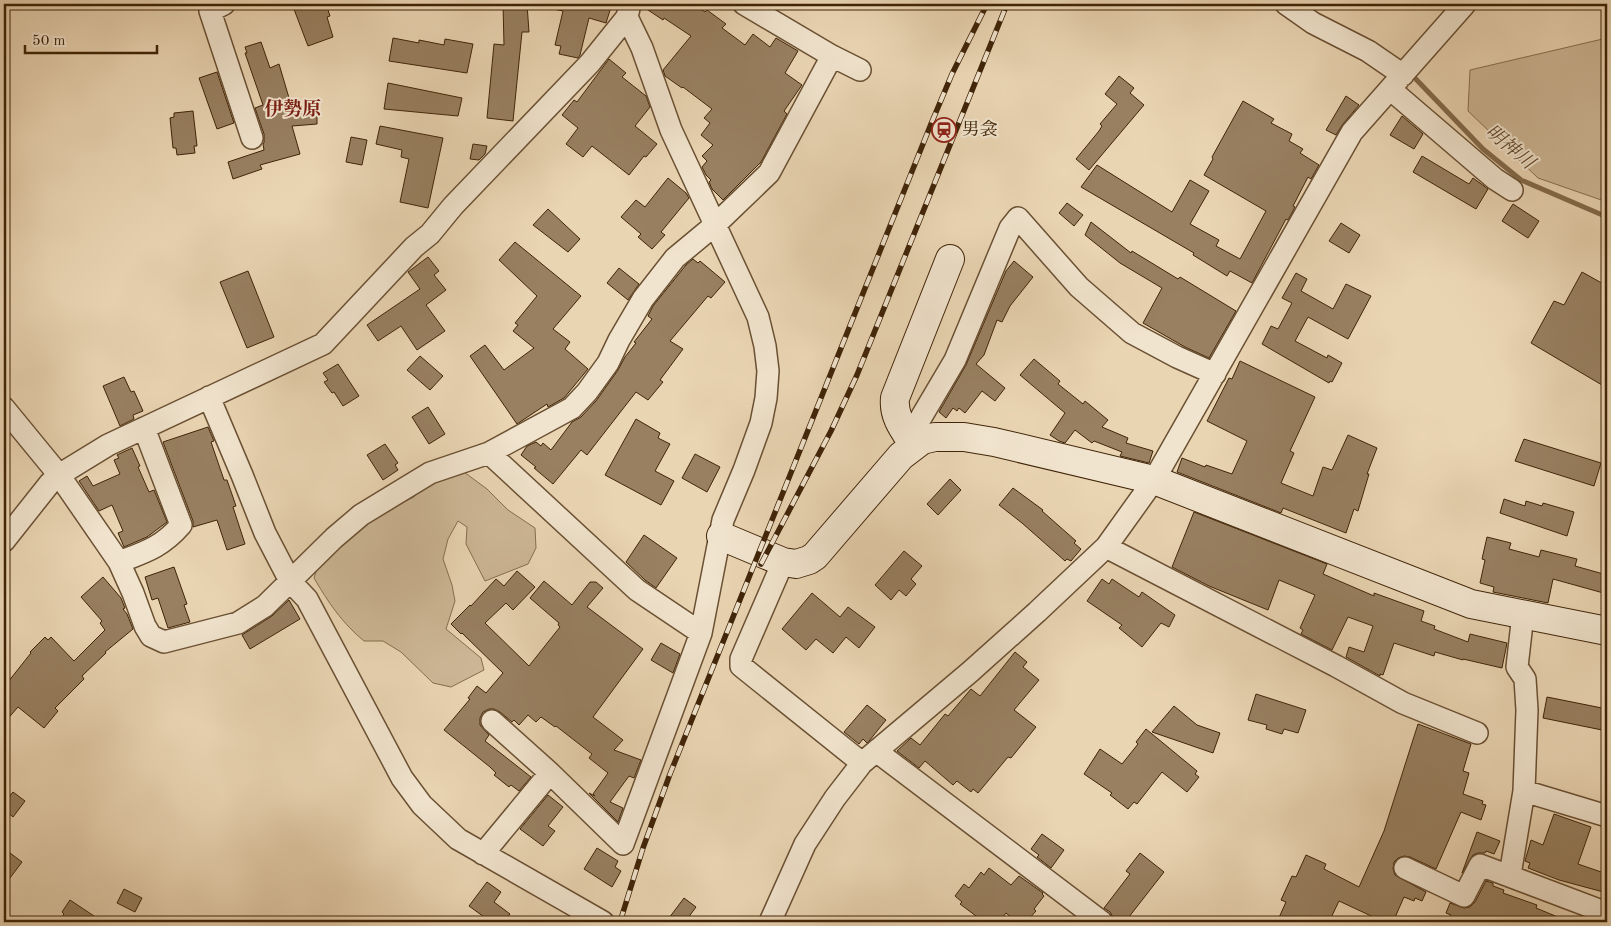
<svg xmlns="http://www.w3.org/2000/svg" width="1611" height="926" viewBox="0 0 1611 926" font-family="'Old Standard TT','Noto Serif JP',serif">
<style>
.green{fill:#cdb796;stroke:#866e4f}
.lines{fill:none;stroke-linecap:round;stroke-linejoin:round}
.stream{stroke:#836a4c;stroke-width:5}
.building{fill:#988061;stroke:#402408}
.street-casing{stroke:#6a5033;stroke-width:24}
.secondary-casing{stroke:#402408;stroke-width:30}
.street{stroke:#f1e4ce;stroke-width:21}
.secondary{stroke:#f1e4ce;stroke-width:28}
.rail-casing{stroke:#402408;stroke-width:5.5}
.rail{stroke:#f1e4ce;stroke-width:4;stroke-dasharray:11;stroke-linecap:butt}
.labels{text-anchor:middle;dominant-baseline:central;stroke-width:4;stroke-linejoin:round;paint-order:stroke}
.poi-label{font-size:18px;fill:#402408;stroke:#f1e4ce;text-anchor:start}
.neighbourhood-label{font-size:19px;font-weight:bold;fill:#7a1f14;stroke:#f1e4ce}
.water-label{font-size:19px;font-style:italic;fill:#62472a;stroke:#f1e4ce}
</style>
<rect width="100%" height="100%" fill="#ead5b3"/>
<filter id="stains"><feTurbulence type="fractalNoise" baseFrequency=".004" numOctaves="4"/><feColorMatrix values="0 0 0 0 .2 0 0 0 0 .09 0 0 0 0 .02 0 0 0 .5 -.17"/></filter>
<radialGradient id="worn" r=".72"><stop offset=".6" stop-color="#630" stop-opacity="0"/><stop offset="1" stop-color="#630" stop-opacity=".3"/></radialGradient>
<path class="green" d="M1607,38v164l-69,-24 -70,-67 2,-41z
M464,472l23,17 21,21 27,18 1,20 -8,16 -43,17 -19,-37 1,-17 -9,-6 -10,18 -5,20 9,26 3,16 -9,28 35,29 3,12 -33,17 -18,-4 -32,-31 -18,-11h-19c-22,-18 -36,-39 -50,-63l5,-16 39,-35 35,-20 21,-10 15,-17z"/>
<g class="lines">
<path class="stream" d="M1411,74l72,75 38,31 86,37"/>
</g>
<path class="building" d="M292,4h34l4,12 -3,1 6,20 -25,9z
M503,4h24l2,28h-7l-9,89 -26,-3 7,-74 10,1z
M553,4h59l-6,19 -17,-5 -9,37 -2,3 -19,-4 2,-8 -6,-1 8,-34 -10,-2z
M642,4h50l13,8 2,-2 19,14 -4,4 23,17 8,-11 17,13 6,-9 22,13 -13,22 17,12 -18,26 3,3 -26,48 -38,38 -11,-11 -3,-7 2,-2 -5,-5 -4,-8 5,-6 -5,-5 11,-11 -12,-10 9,-12 -6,-5 8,-9 -29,-22 -1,1 -17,-12 -2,-6 28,-34 -27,-18 -1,2 -21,-14z
M393,38l26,5v-3l25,5 1,-6 28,5 -6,29 -78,-12z
M261,42l9,26 9,-4 13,44 25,-1v17l-25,2 8,28 -40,11 2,4 -29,10 -5,-17 36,-12 -1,-6 1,-1v-9l-9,-26 8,-3 -18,-52h2l-2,-6z
M609,59l17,14 -4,4 24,19 4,11 -15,19 22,18 -11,13 -2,-1 -15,19 -37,-29 -9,11 -17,-13 12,-16 -16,-13 12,-15 3,2z
M217,72l17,51 -17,6 -18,-51z
M1119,76l15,12 -4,5 14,12 -55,65 -13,-11 23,-28 3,-5 -2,-2 17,-20 -12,-10z
M388,83l74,15 -4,18 -74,-7z
M1346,96l13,9 -16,19 -7,11 -10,-5z
M1243,101l31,18 -3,4 21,11 -3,7 14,8 -3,4 19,12 -8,14 -3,-2 -15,29 2,1 -7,13 -2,-1 -34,64 -22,-12 -3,5 -34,-21 1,-2 -113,-66 16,-22 75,47 18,-32 19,11 -19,33 29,16 -3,6 24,13 26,-48 -62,-36 9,-16 -1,-2z
M193,111l4,35h-3l1,7 -18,2 -1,-7h-3l-3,-30 4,-1v-4z
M1402,116l21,18 -9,15 -24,-14z
M380,126l63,12 -15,70 -28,-6 9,-43 -8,-2 1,-7 -26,-6z
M351,137l16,3 -5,25 -16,-3z
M473,144l14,2 -2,8 -6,6 -9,-1z
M1422,156l47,28 4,-6 15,11 -12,20 -63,-37z
M668,178l18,15 3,5 -28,34 4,3 -13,14 -14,-12 3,-3 -20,-17 15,-17 9,7z
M1067,203l16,12 -9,11 -15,-13z
M1513,204l26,17 -11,17 -26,-17z
M548,209l32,30 -12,13 -35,-27z
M1091,222l40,31 1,-2 46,28 2,-2 56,34 -27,47 -24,-11 -42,-24 19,-35 -42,-25 -35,-28z
M1341,223l19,12 -11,18 -20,-12z
M515,242l66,54 -28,33 17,13 -5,7 23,20 -24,29 -16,9 -1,-3 -30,20 -47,-68 15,-11 19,25 30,-22 -21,-17 5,-6 -3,-2 22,-27 -38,-36z
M428,257l11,14 -5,4 12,15 -20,15 19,26 -28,19 -16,-24 -23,15 -11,-16 53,-36 -12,-17z
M693,259l5,4 2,-2 25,21 -14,16 -3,-2 -38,45 13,8 -23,31 3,2 -15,18 -12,-8 -49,63 -6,-5 -28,34 -19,-16 2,-1 -15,-12 6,-9 9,-4 5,4 2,-3 8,7 21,-28 9,-5 15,-16 22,-31 7,-13 11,-14 -2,-1 18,-23 -4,-3 5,-10 33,-41z
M1014,261l19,16 -23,29 -8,16 -5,-2 -13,35 -8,9 29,24 -10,13 -13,-10 -17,22 -6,-5 -2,3 -4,-3 -7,10 -7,-6 27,-47 40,-94z
M619,268l20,16 -11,16 -21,-17z
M248,271l26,66 -27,11 -27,-66z
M1582,272l25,14v102l-76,-45 23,-42 10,4z
M1296,273l11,6 -6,12 32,18 13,-25 25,12 -23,43 -40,-22 -13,24 32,17 1,-3 14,8 -10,19 -2,-1 -1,2 -67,-39 9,-18 7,3 14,-26 -10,-5z
M420,356l23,20 -13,14 -23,-20z
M1034,359l26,22 -2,3 25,20 2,-3 23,19 -6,7 26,11 -2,5 27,8 -4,12 -29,-7 2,-4 -28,-11 -2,2 -17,-13 -10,13 -6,-2 -9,-6 15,-22 -45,-38z
M1240,361l75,36 -25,54 4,2 -13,30 32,13 10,-29 9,3 16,-35 29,13 -10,26h2l-11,37 -4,-2 -8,24 -63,-25 -2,5 -104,-41 5,-14 23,9 1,-2 26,9 15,-33 -40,-20 22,-43 3,1z
M338,364l21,32 -16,10 -9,-14 -2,1 -8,-11 4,-2 -5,-7z
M124,377l7,15 3,-1 9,20 -10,4 1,4 -14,7 -17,-40z
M428,407l17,27 -16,10 -17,-27z
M636,419l24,14 -2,5 12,6 -15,27 19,10 -13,24 -56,-30z
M208,427l6,14 -3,1 13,38h3l9,26 -3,1 12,37 -18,6 -10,-30 -24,7v-6l-30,-79z
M1524,439l77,24 -7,23 -79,-25z
M385,444l13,19 -3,2 3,5 -15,10 -16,-25z
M132,448l8,18 -2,1 11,25 5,-2 13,32 -20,15 -23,10 -6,-14 5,-2 -11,-26 -13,6 -20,-30 8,-5 6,10 27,-12 -6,-14 5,-2 -2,-3z
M695,454l25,13 -13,25 -25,-14z
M950,479l11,11 -23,25 -11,-11z
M1013,488l30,22 -1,1 34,30 -2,2 7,6 -10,12 -4,-2 -2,2 -43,-38 -23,-18z
M1504,499l21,7 1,-5 16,5 1,-3 31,9 -7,24 -67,-23z
M1194,512l133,52 -4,10 51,22v-3l50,18 -3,10 14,5 -1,3 34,13 2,-8 37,9 -5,25 -39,-9v1l-28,-8 -1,4 -40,-13 -11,32 -3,-1v2l-34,-19 3,-10 15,5 9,-26 -25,-9 -16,33 -31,-16 2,-4 -3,-2 15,-33 -36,-15 -11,30 -59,-24 -37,-19z
M644,535l33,23 -21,30 -11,-8 -19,-18z
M1487,537l24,6 -2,6 30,8 2,-7 36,9 -2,7 32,9v19l-54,-15 -5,24 -55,-11 1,-5 -14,-4 5,-23 -3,-1z
M904,551l18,15 -11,13 5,5 -10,12 -7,-6 -8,10 -16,-15z
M174,567l13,37 -3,1 6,17 -22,6 -10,-30 -6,2 -7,-23z
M517,571l18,16 -22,23 -7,-7 -21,20 44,43 31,-39 -2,-2 1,-2 -29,-25 14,-17 28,24 18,-23h6l7,6 -16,19 56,42 -50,68 30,23 -9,10 27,10 -7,18 -5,-2 -19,26 13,6 -5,14 -29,-29 6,3 -2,-2 15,-21 -19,-15 3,-4 -36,-28 -1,1 -14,-10 -5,5 -8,-7 -9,10 -5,-5 -2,2 -12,-10 -6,-3h-5l-6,3 -3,6v7l9,10 -4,6 46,36 -12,14 -8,-6 -2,2 -15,-12 2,-2 -6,-6 -46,-37 26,-31 -2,-1 9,-12 9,7 17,-20 -41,-40 -1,1 -10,-10 19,-19 1,1 25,-27 8,7z
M103,577l18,21 4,10 -2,1 4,5 6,15 -28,23 1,1 -24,23 2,3 -29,29 3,3 -14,17 -26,-21 -14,16v-36l27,-34 -1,-1 15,-15 3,3 3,-3 23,24 31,-31 -5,-7 2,-2 -21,-24z
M1102,579l7,5 3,-5 27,18 3,-5 33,23 -6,12 -8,-4 -19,24 -23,-19 3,-3 -35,-24z
M812,593l28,24 8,-10 27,20 -16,21 -13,-11 -13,16 -17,-14 -10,11 -24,-21z
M289,600l11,19 -50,30 -8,-14 30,-19z
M661,643l19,11 -7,19 -22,-13z
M1015,652l12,10 -4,5 16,13 -25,30 22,17 -25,31 -3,-1 -30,36 -5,-4 -2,3 -14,-11 -4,4 -28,-24 -6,7 -22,-17 14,-13 9,7 25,-31 3,2 23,-27 9,7z
M1256,694l50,16 -8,23 -14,-4 -2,5 -16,-5 1,-4 -19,-5z
M1547,697l60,12v22l-64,-13z
M867,705l19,15 -17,21 -2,2 -4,-4 -4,5 -15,-12z
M1174,706l23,19 23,8 -7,20 -61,-21z
M1418,724l53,20 -8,27 6,2 -6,21 20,7 -1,3 4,1 -5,15 -20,-8 -25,57 -26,-12 -6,-1 -6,2 -4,4 -1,7 2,6 31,17 -4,9 -7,-3 -1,3 -10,-4 -11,25h-9l-45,-21 -10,21h-52l9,-20 -5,-2 11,-24 4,1 10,-22 20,9 -2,5 35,18 25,-56z
M1146,729l51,42 -2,3 4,3 -12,15 -25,-20 -25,32 -3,-2 -6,7 -18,-14 2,-2 -28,-19 16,-25 22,15 16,-20 -2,-2z
M13,792l12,9 -12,16 -9,-8v-6z
M548,795l15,12 -15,19 7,5 -12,15 -23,-17z
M1554,814l37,13 -13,37 29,10v19l-48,-13 -31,-12 2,-5 -5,-2 6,-21 12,5z
M1477,832l23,9 -6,13 -8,-3 -1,2h-7l-5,2 -11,18z
M1042,834l22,16 -13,18 -14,-11 2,-2 -8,-6z
M597,848l21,13 -3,6 6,4 -9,16 -28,-18z
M10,853l12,9 -18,24v-25z
M1140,853l24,19 -39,50h-9l-6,-10 -6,-4 26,-34 -4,-3z
M989,868l22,17 8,-9 24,17 -1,1 2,2 -10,13 2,2 -10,11h-9l-11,-9 -7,9h-15l-24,-18 2,-2 -7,-6 9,-12 5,4 12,-16 3,3z
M1486,881l7,2v3l11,4 -1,3 34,12 -1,3 34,14h-113l-8,-3 2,-4 -5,-2 4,-10 14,5 6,-1 5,-5z
M487,882l14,10 -7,10 16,12 -6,8h-13l-22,-16z
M124,889l18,9 -7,14 -18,-9z
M684,898l12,9 -11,15h-19z
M70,900l33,22h-44l5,-8 -2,-2z"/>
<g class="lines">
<defs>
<path id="street" d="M224,4l-14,7 42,127
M744,4l88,52 28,14
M1286,4l27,19 55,28 35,24
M1390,89l105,90 17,11
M209,397l33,78 23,58 25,48 17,18 95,179 20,27 36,34 145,83
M4,408l55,67 60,87 14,31 12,33 6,10 13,6 74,-19 27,-17 69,-68 27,-23 69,-42 59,-20 83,-45 15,-16 21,-29 11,-23 24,-41 32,-41 41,-34 53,-51 63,-117
M914,445l2,-19 39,-66 55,-132 8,-10 61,69 53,46 45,24 38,17
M489,453l148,137 64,43
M4,541l46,-58 9,-8 49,-30 215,-101 91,-97 16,-13 23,-28 137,-143 37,-46
M1106,547l230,119 67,37 74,30
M119,562c26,-10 43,-15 62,-37l-37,-97
M783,562l-42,97v7l121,97
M492,721l58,52 73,71 78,-211 22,-113 21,-50 17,-47 5,-25 2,-27 -3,-25 -7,-29 -87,-187 -29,-82 -15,-31 3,-13
M876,751l226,171
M1524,791l83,25
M483,854l67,-81
M1405,868l59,28 16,-31 127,48
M1510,875l14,-84 3,-81 -2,-31 -8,-12 6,-53
M770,922l35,-78 30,-46 27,-35 108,-91 67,-60 69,-65 48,-67 198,-348 113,-128"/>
<path id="secondary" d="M914,445c-10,-15 -21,-28 -19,-47l55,-139
M721,536l62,26 13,2 13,-4 6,-4 86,-100 21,-16 13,-3h29l30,5 160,38 317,124 136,27"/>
</defs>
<use href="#street" class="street-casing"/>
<use href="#secondary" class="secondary-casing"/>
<use href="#street" class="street"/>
<use href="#secondary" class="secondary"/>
<defs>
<path id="rail" d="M761,564l70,-133 26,-56 150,-371
M620,922l23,-74 27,-74 261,-650 21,-50 35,-70"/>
</defs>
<use href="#rail" class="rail-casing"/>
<use href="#rail" class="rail"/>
</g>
<defs>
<symbol id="station-ring" viewBox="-11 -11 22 22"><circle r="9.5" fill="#f1e4ce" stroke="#8f2418" stroke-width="1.5"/><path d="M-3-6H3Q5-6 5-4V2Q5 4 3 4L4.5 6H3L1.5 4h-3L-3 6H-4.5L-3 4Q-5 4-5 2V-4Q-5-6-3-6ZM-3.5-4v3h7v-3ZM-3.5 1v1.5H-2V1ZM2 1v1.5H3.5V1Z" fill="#8f2418"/></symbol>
</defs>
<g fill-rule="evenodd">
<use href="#station-ring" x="930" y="116" width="28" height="28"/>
</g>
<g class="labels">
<g class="poi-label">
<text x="962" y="130">男衾</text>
</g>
<g class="neighbourhood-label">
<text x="293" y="110">伊勢原</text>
</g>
<g class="water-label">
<text transform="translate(1509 148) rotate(40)">明神川</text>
</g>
</g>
<rect width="1611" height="926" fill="none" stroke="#ead5b3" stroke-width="20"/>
<rect x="5" y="5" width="1601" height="916" fill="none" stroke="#402408" stroke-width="2.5"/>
<rect x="10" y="10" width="1591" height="906" fill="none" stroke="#402408"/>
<path d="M25 45v8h132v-8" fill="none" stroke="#402408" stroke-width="2.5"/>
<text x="32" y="45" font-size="15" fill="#402408" stroke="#f1e4ce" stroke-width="4" paint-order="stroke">50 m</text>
<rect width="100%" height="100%" filter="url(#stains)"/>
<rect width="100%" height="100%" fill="url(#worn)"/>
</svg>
